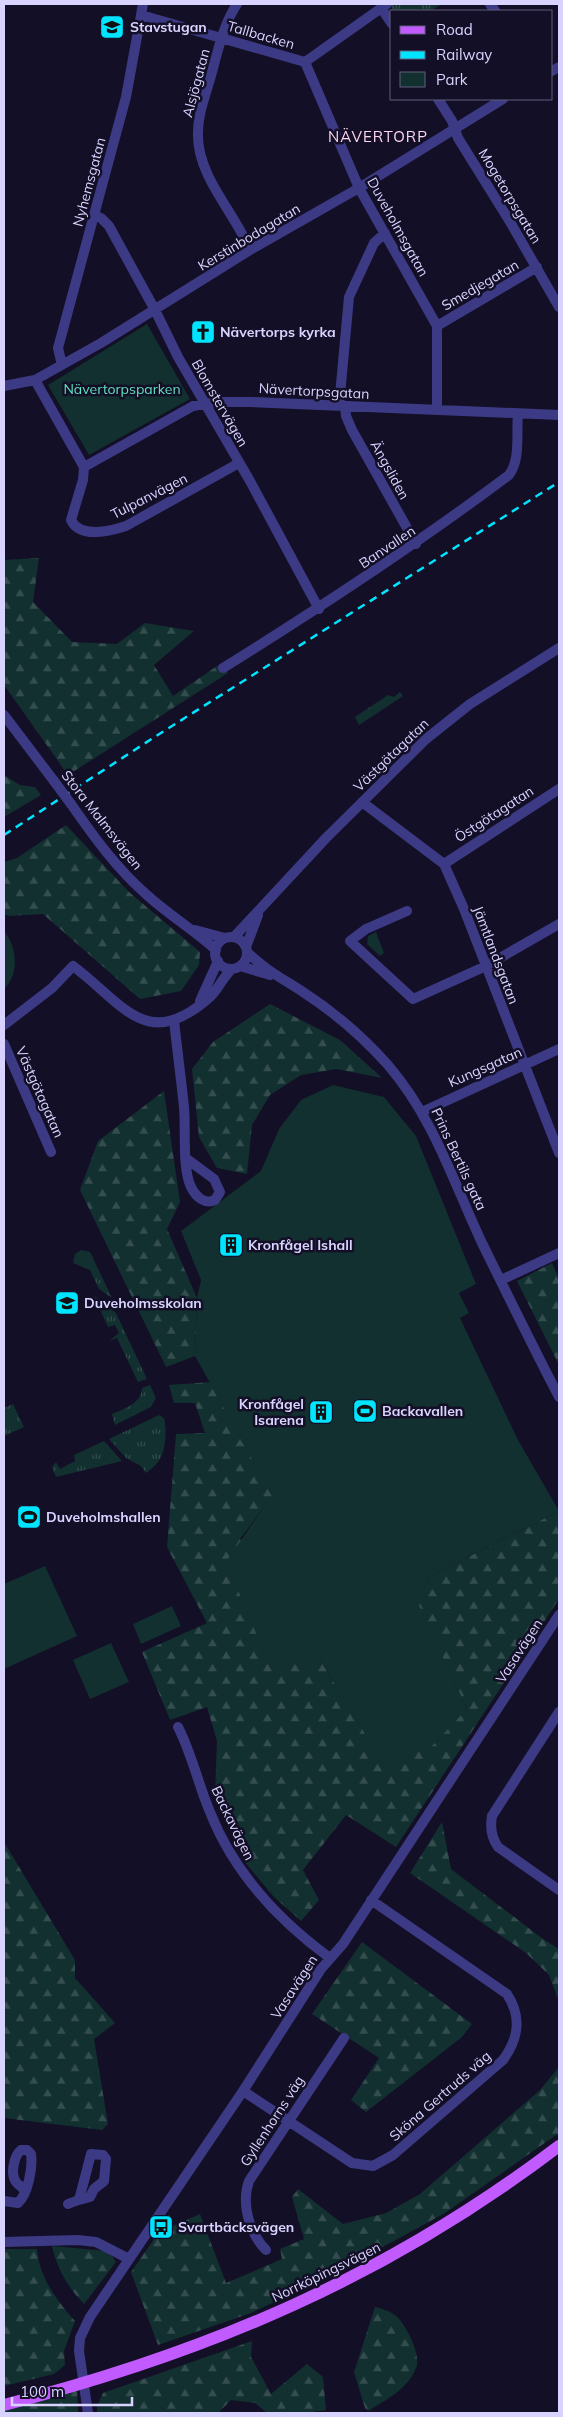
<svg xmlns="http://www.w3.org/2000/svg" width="563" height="2417" viewBox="0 0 563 2417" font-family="Mulish,sans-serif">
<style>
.grass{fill:url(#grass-tufts)}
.forest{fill:url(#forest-firs)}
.park{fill:#12302f}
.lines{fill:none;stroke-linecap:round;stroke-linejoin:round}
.minor{stroke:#3d3a85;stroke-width:10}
.major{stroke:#c25bff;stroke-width:12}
.rail{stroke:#00e5ff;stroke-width:2.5;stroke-dasharray:8 6;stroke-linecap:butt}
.minor-bridge{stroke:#3d3a85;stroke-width:10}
.labels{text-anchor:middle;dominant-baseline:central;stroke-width:5;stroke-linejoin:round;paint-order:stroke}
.poi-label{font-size:14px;font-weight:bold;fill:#d9d4ff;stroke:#130f26;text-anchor:start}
.street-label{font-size:14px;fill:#d9d4ff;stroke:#130f26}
.park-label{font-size:14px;fill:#5fe0c0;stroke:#130f26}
.neighbourhood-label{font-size:15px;letter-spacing:1px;fill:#ffd6f0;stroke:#130f26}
</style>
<defs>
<pattern id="grass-tufts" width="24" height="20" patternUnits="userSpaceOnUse" patternTransform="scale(1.25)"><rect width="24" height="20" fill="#12302f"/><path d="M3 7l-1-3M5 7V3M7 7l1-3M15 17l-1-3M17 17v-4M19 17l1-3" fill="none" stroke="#344d4e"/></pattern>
<pattern id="forest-firs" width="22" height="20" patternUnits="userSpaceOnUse" patternTransform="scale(1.25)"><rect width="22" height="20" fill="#12302f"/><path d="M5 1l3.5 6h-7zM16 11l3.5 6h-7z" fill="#344d4e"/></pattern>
</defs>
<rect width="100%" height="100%" fill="#130f26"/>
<path class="grass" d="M391,4h51l-12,7h-38z
M400,692l3,4 -44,29 -4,-8 33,-22 6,2z
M81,1250l9,2 22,46 -13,-9 -9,-19 -17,-7 2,-9z
M94,1296l22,17 31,66 -9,3 -21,-44 -8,3 10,-8 -4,-8 -7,2z
M150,1385l6,13 -5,9 -36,18 -3,-11c12,-5 30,-11 30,-26z
M13,1404l11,23 -20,9v-28z
M159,1415l5,3c3,11 2,34 -6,44 -3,4 -8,8 -12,11l-5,-7 -15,-8 -17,-19z
M104,1441l18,20 -66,16 -4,-10 4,-5 4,7 15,-8 -1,-6z"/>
<path class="forest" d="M39,558l-6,44 39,40 45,2 28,-21 49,8 -40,34 19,31 47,-32 8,9 -160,102 -64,-90v-125z
M4,775l16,10 15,2 6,8 -37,22z
M66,825l63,67 71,60 -1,13 -18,26 -41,8 -97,-85 -34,2 -5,-2v-52l13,-4z
M270,1004l70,36 42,38 -46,-9 -35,6 -31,20 -18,30 -5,49 -30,-6 -18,-31 -7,-68 21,-27z
M164,1091l16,111 -13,27 30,69 -2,58 -29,11 -86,-177 18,-49z
M552,1263l7,16v86l-42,-84z
M211,1382l62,113 -33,44 80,120 65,107 82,-57 -49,-103 10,-29 131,-66v88l-163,248 -50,-32 -43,55 16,30 -18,21 -27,-24 -30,-36 -29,-67 2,-53 -10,-34 -37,13 -28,-68 65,-29 -40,-76 9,-113 29,-1 -10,-30h-21l-5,-18z
M442,1822l9,47 92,70 16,10v53l-10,-27 -23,-22 -116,-80z
M4,1842l71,118v18l40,45 -21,16 14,85 -6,6 -98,-12z
M362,1942l110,82 -10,13 -96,75 -15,-12 28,-42 -67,-44z
M559,2067v66l-114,80 -117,64 -77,36 -93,32 -27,-73 28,-40 41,-18 26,69 56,-24 -2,-10 24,-10 -12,-42 6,-8 45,35 43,-11 34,-19 120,-104z
M52,2246l55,5 9,11 -32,42c-16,-16 -27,-36 -32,-58z
M4,2249h33c2,28 20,52 38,72l-11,30 1,14 -11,9 -50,12z
M375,2307c9,2 15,4 21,9 10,8 26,41 20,52 -8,21 -30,32 -48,43l-3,-3 -11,-36z
M252,2341l-1,16 20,37 36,-30 16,13 3,33 -21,3h-38l-12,-10 -24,-3 -13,13h-121v-7l6,-13z
M77,2389l1,24h-74v-5z"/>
<path class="park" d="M147,324l43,75 -101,56 -41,-70z
M4,931c13,15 16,43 0,58z
M376,932l8,21 -4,3 -13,-12 1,-8z
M333,1085l51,12 32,39 60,148 -17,9 10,20 -9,5 58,122 41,71 -131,66 -9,29 48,103 -35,37 -47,21 -65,-108 -50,7 -44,-104 46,-67 -77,-139 2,-58 4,-18 -20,-49 80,-60 18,-42 22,-29z
M45,1566l32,70 -73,33v-85z
M172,1606l9,20 -40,18 -8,-20z
M111,1643l18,39 -39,17 -17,-39z"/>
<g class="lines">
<path class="minor" d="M237,4c-13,19 -19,46 -25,68 -5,20 -15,42 -14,64 0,41 37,77 52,114
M490,4l5,7
M381,8l11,16
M141,15l164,47 82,-58
M305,62l54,126 78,138v84
M552,71l7,-4
M438,99l14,22 6,17 51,82 50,87
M94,215l7,3 8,8 46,84 23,47 72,124 69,128
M437,326l100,-59
M62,365l-4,-17 68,-251 17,-93
M35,380l49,87 -1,13 -12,40c9,19 40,11 55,6l113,-63
M4,386l31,-6 66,-37 149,-93 109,-62 144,-89
M339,406l10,-109 25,-54 11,-10
M345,407l1,9 6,14 64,114
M84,467l109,-61 24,-4h34l308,13
M223,668c98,-61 194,-124 286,-193 12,-16 7,-42 9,-61
M4,715l50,66
M362,802l82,62 20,45 95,244
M71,804c23,33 46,65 76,91 22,20 47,35 69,55
M444,864l115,-75
M407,911l-41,18 -16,12 63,58 73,-33 73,-42
M195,930l30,8
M234,937l92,-99 100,-99 44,-35 89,-56
M215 953a16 16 0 1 1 32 0a16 16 0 1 1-32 0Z
M246,947l12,-32
M247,952c17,17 36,27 56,40 31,20 60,45 85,73 47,55 65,117 95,180 25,51 50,102 76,152
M240,966l30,9
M200,1001l18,-40
M174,1020c3,29 7,58 10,87 2,22 -2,62 7,80 5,10 14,18 24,13l5,-8 -6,-13 -27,-20
M4,1025l48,-37 21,-22c51,38 74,88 138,30 8,-8 12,-19 21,-27
M4,1044l47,108
M422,1112l137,-63
M501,1280l58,-27
M559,1712l-67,104c-2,11 -1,21 6,31l61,43
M178,1727c14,27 20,57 32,85 24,61 68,108 120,146
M243,2091l109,72 21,3 20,-11 110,-95c16,-22 19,-43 4,-66l-136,-94
M4,2201l14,2c10,-9 15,-36 13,-49l-4,-4h-6c-7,6 -11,24 -5,32 2,3 6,5 9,8
M68,2204c7,-3 14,-5 22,-7l4,-8 10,-8 2,-22 -3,-4 -12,-1 -12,46
M4,2242l74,-2 18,2 33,17
M266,2250c-17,-17 -25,-47 -17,-69l95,-143
M88,2413l-9,-62 1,-13 10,-21 153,-226 78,-122 22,-25 216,-329"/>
<path class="major" d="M4,2405c206,-53 384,-129 555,-259"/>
<path class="rail" d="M4,835l149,-97 406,-256"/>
<path class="minor-bridge" d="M54,781l17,23"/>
</g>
<defs>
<symbol id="school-square" viewBox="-11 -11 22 22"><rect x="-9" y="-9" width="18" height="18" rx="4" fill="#00e5ff" stroke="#130f26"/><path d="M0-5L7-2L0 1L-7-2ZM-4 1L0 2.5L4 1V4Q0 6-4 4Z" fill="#111"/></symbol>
<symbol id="church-square" viewBox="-11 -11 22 22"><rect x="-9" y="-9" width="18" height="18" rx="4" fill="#00e5ff" stroke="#130f26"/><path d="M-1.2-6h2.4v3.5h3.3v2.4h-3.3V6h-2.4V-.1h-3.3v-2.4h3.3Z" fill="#111"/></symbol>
<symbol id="building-square" viewBox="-11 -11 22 22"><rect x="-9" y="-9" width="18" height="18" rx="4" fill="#00e5ff" stroke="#130f26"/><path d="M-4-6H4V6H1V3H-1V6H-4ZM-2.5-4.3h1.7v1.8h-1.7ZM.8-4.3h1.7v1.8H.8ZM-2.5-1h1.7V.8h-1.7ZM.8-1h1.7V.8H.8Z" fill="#111"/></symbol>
<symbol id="stadium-square" viewBox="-11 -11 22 22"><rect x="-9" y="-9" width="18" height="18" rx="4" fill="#00e5ff" stroke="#130f26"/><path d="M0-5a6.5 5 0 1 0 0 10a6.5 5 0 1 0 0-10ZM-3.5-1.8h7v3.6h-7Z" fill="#111"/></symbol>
<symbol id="bus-square" viewBox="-11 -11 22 22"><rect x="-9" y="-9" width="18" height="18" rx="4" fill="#00e5ff" stroke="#130f26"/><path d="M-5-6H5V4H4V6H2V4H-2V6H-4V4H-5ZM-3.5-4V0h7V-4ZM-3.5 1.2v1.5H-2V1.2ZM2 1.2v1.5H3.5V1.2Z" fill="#111"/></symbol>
</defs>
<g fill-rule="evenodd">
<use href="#school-square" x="98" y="13" width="28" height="28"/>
<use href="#church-square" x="189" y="318" width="28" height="28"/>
<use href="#building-square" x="217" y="1231" width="28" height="28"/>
<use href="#school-square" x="53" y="1289" width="28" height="28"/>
<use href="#stadium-square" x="351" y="1397" width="28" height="28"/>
<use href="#building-square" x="307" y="1398" width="28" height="28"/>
<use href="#stadium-square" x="15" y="1503" width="28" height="28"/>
<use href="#bus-square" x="147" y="2213" width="28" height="28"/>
</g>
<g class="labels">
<g class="poi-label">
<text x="130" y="27">Stavstugan</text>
<text x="220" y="332">Nävertorps kyrka</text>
<text x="248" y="1245">Kronfågel Ishall</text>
<text x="84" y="1303">Duveholmsskolan</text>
<text x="304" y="1404" text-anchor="end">Kronfågel<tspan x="304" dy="16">Isarena</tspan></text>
<text x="382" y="1411">Backavallen</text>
<text x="46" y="1517">Duveholmshallen</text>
<text x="178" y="2227">Svartbäcksvägen</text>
</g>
<g class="street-label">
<text transform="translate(261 35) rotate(16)">Tallbacken</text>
<text transform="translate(196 83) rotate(-75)">Alsjögatan</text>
<text transform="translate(89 182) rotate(-75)">Nyhemsgatan</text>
<text transform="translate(510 196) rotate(59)">Mogetorpsgatan</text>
<text transform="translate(398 227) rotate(61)">Duveholmsgatan</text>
<text transform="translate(249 237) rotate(-31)">Kerstinbodagatan</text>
<text transform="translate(480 285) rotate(-30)">Smedjegatan</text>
<text transform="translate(314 391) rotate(3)">Nävertorpsgatan</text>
<text transform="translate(220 403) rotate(60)">Blomstervägen</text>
<text transform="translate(390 470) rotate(61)">Ängsliden</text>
<text transform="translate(149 496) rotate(-27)">Tulpanvägen</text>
<text transform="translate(387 547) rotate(-34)">Banvallen</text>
<text transform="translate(391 755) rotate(-44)">Västgötagatan</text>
<text transform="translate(494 814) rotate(-33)">Östgötagatan</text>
<text transform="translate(102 820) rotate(52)">Stora Malmsvägen</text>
<text transform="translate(496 955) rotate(69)">Jämtlandsgatan</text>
<text transform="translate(485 1067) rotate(-24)">Kungsgatan</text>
<text transform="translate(40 1092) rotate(66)">Västgötagatan</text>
<text transform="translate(459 1159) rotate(65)">Prins Bertils gata</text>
<text transform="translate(519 1651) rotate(-57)">Vasavägen</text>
<text transform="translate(233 1823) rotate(64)">Backavägen</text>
<text transform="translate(294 1987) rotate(-57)">Vasavägen</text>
<text transform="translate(440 2096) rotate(-41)">Sköna Gertruds väg</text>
<text transform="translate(272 2121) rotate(-57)">Gyllenhorns väg</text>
<text transform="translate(326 2272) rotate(-26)">Norrköpingsvägen</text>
</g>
<g class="park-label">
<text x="122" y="389">Nävertorpsparken</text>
</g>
<g class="neighbourhood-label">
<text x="378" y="136">NÄVERTORP</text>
</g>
</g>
<rect width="563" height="2417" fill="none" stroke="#d9d4ff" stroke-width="10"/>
<rect x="390" y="10" width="162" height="90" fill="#130f26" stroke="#625e7d"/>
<rect x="400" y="26" width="25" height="8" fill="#c25bff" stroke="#625e7d"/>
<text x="436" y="35" font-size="15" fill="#d9d4ff">Road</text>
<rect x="400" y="51" width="25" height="8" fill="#00e5ff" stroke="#625e7d"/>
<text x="436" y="60" font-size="15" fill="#d9d4ff">Railway</text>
<rect x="400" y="72" width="25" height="15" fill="#12302f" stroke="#625e7d"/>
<text x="436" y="85" font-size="15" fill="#d9d4ff">Park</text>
<path d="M12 2397v8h120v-8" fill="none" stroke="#d9d4ff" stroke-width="2.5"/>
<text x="20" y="2397" font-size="15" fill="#d9d4ff" stroke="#130f26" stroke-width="4" paint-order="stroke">100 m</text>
</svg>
